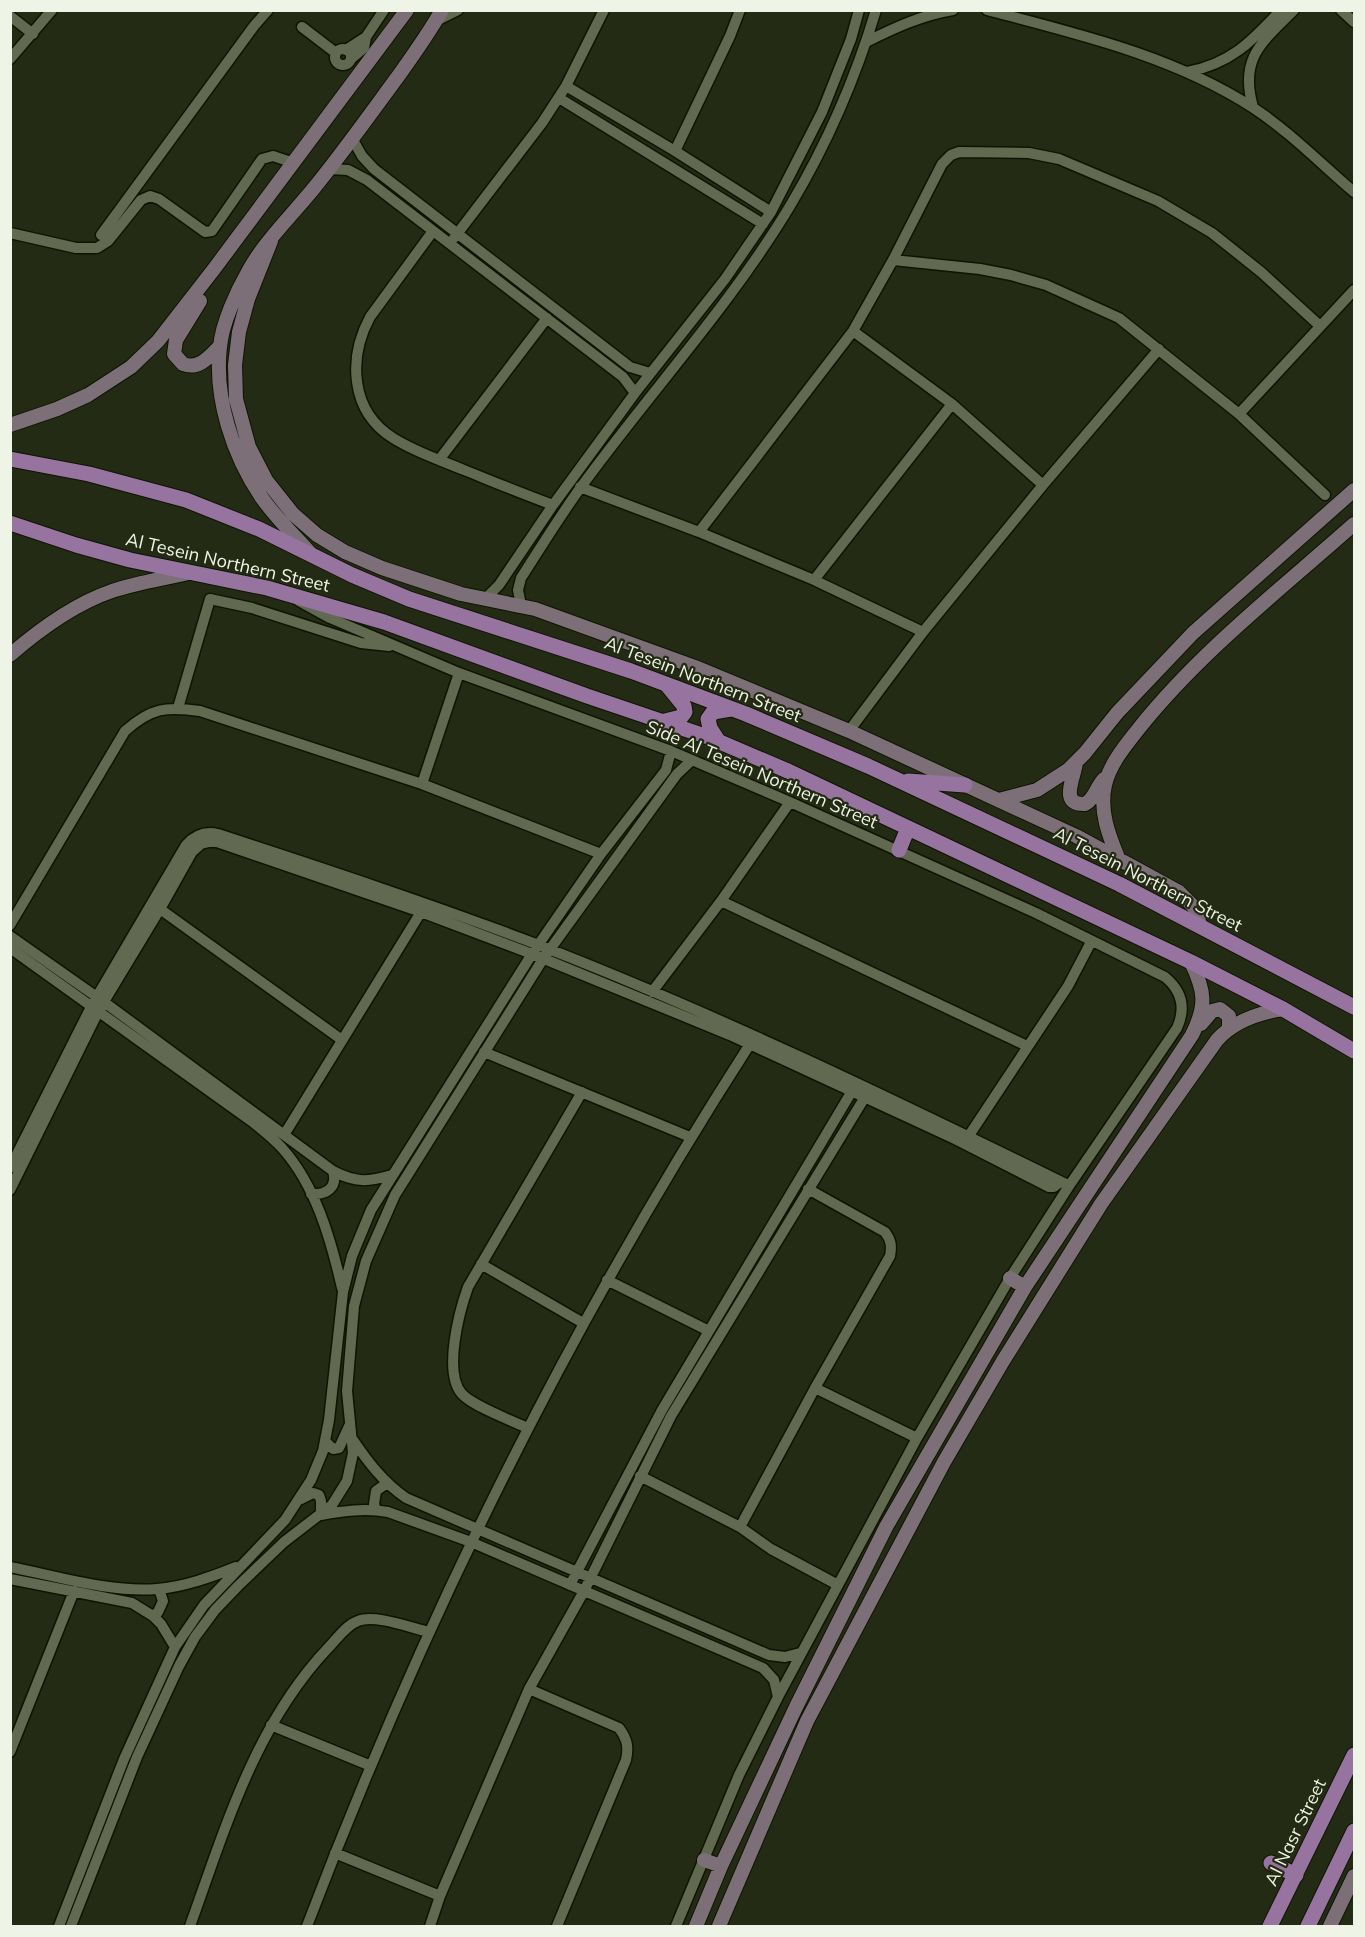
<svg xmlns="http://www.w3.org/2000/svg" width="1365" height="1937" viewBox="0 0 1365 1937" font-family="Mulish,sans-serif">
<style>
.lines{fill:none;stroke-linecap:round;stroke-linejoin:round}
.street-casing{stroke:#0e1401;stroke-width:13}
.secondary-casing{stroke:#0e1401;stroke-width:16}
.primary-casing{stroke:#0e1401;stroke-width:17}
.street{stroke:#616950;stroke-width:10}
.secondary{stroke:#7c6f77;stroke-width:14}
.primary{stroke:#96749f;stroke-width:15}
.labels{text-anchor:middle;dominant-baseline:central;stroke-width:4.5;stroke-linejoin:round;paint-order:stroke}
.street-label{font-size:18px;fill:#eff5e6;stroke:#242b14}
</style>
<rect width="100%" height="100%" fill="#242b14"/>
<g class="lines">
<defs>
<path id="street" d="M987,10c91,24 186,46 265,97 37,24 69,57 102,85
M1341,10l13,12
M10,16l23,18
M436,21l22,-11
M302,27l34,26
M866,42c28,-14 56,-27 87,-32
M335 57a8 8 0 1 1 16 0a8 8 0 1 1-16 0Z
M346,50l20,-13 18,-27
M10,59l42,-49
M351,59l13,-11 2,-11
M1187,72c44,-8 65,-31 94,-62
M566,86l109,65 96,61
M559,98l204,126
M1253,107c-14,-49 9,-65 41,-97
M353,140l9,16 12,13 256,198 20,6
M675,151l55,-115 10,-26
M329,169l19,1 19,10 256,197 12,16
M433,231l-63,86c-22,41 -20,94 23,121 22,14 47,22 71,32 30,12 59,24 89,35
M10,233l66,15h21l11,-7 33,-41 9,-4 9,3 46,33 7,-1 50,-72 11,-3 21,7
M101,235l153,-209 14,-16
M454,238l88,-115 24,-37 38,-76
M893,260l87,9 31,6 35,10 73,33 120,96 86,81
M853,331l99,73 91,81
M1239,414l115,-124
M439,460l108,-142
M580,487l119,45 115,48 109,52
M699,532l154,-201 40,-71 49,-96 9,-9 8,-3 70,1 30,6 99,42 54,32 49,39 59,54
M814,580l138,-176
M484,600l15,-15 54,-80 82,-112 90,-114 46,-67 51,-100 29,-73 8,-29
M299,601l31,17 129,55 212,78 119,51 246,111 129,64c17,14 21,31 12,51l-108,158 -59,92 -93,160 -139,259 -39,78 -63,151
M521,605l-3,-15 3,-12c20,-31 39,-62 60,-91 69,-95 149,-181 209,-281 37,-62 65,-126 86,-196
M178,708l32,-109 42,9 109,35 28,3
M849,731l74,-99 120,-147 116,-136
M422,784l37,-111
M721,901l306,145
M160,909l182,131
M10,925l115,-194c26,-23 41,-25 75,-20l222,73 179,70
M10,936l94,66 229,169c23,12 35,11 59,4
M10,948l244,175c10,8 20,16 28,25 34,38 49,92 60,140
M652,992l69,-91 69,-99
M484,1052l206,85
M284,1135l137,-223
M968,1137l100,-151 23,-44
M10,1168l82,-163 94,-160c9,-10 19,-14 32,-11 107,35 213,70 318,110 181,70 356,155 530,240
M10,1190l89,-180 61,-101 32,-57 9,-8 8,-2h8l204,70 111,42 198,81 225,104 94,48h5l6,-5
M311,1194c15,1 27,-6 22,-23
M481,1264l102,59
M607,1280l102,51
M815,1388l102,50
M528,1428c-16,-7 -55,-22 -66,-34 -19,-21 -3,-82 6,-107l114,-195
M353,1440c15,22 30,42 53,58l363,157 16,2 15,-4
M325,1441l8,8 6,-1 11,-24
M640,1476l100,51 31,22 67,36
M301,1499l12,-6 6,2 2,6v14c22,-4 44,-7 67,-3l83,30 292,126 11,12 4,17
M376,1510l-2,-6 2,-13 11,-8
M740,1527l75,-139 75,-132c2,-10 1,-16 -5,-24l-77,-43
M10,1567c46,9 101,26 147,22 27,-2 54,-12 79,-22
M10,1579l122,24 21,13 8,8 14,23
M570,1585l92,-175 190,-319
M153,1616l5,-4 5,-11 -4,-12
M529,1689l90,39c8,11 10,18 7,32l-69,166
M271,1725l100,41
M10,1752l64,-161
M335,1853l105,43
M59,1926l65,-167 51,-112 29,-42 81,-85 26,-40 12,-29 6,-31 14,-128 9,-36 19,-46 161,-256 69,-100 65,-84 5,-19
M71,1926l66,-169 42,-91 16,-29 20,-27 23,-24 46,-44 48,-37 15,-24 6,-28 -6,-62 7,-85 12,-45 29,-66 148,-236 134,-185 15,-14
M190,1926c35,-97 65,-201 138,-278 9,-9 18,-23 30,-27 17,-7 53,7 71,11
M307,1926c117,-308 264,-604 443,-882
M430,1926l10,-30 89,-207 55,-98 87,-175 194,-319"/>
<path id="secondary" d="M271,241l-23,58 -9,33 -4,33 1,34 13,48 17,33 27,34 24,21 28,17 37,16 79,26 74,15 160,58 154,64 227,105 103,56 15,15 7,20
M200,301l-24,39 -2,14 9,10c16,6 26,-7 37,-18
M10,425l47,-16 31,-14 43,-28 27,-26 56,-72 193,-259
M310,553c-16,-18 -34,-35 -48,-55 -29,-42 -48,-100 -42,-151 2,-24 17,-56 29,-77 16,-29 44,-56 65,-82 30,-37 57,-75 85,-113 15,-21 30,-42 43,-65
M10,655c30,-26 64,-51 102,-64 24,-8 51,-12 76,-18
M1076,762c-1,15 -18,43 9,42 10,-5 11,-17 19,-25
M999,800l38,-10 31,-20 17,-17 32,-40 76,-80 161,-143
M1119,860c-10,-24 -20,-49 -14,-75 5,-22 21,-40 35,-58 61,-76 141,-138 214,-203
M1201,1024l11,-13 8,-2 9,7v12
M1010,1278l15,9
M704,1860l17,6
M696,1926l25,-60 75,-159 90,-180 139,-240 167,-252c15,-30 13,-44 -1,-73
M719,1926l88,-205 137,-259 59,-101 98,-157 116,-164c17,-19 41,-27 66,-31
M1330,1926l24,-50"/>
<path id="primary" d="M10,459l79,15 97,26 73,29 93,46 57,24 222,72 115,43 122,52 251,118 235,123
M10,523l66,22 54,15 137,28 117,34 203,74 121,41 80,34 403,191 92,47 71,42
M661,722l20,-5 4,-5 -1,-6 -17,-21
M719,742l-9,-14 -2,-9 5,-7 18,-3
M908,781l57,4
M899,850l9,-22
M1271,1863l25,12
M1270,1926l84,-171
M1308,1926l46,-95"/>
</defs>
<use href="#street" class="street-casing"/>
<use href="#secondary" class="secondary-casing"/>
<use href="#primary" class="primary-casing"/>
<use href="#street" class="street"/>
<use href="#secondary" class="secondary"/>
<use href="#primary" class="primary"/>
</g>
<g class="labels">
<g class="street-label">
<text transform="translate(228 562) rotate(13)">Al Tesein Northern Street</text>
<text transform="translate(703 679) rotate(21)">Al Tesein Northern Street</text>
<text transform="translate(762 774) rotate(23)">Side Al Tesein Northern Street</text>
<text transform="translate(1148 879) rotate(27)">Al Tesein Northern Street</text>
<text transform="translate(1295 1832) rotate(-64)">Al Nasr Street</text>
</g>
</g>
<rect width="1365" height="1937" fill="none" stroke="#eff5e6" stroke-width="24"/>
</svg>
